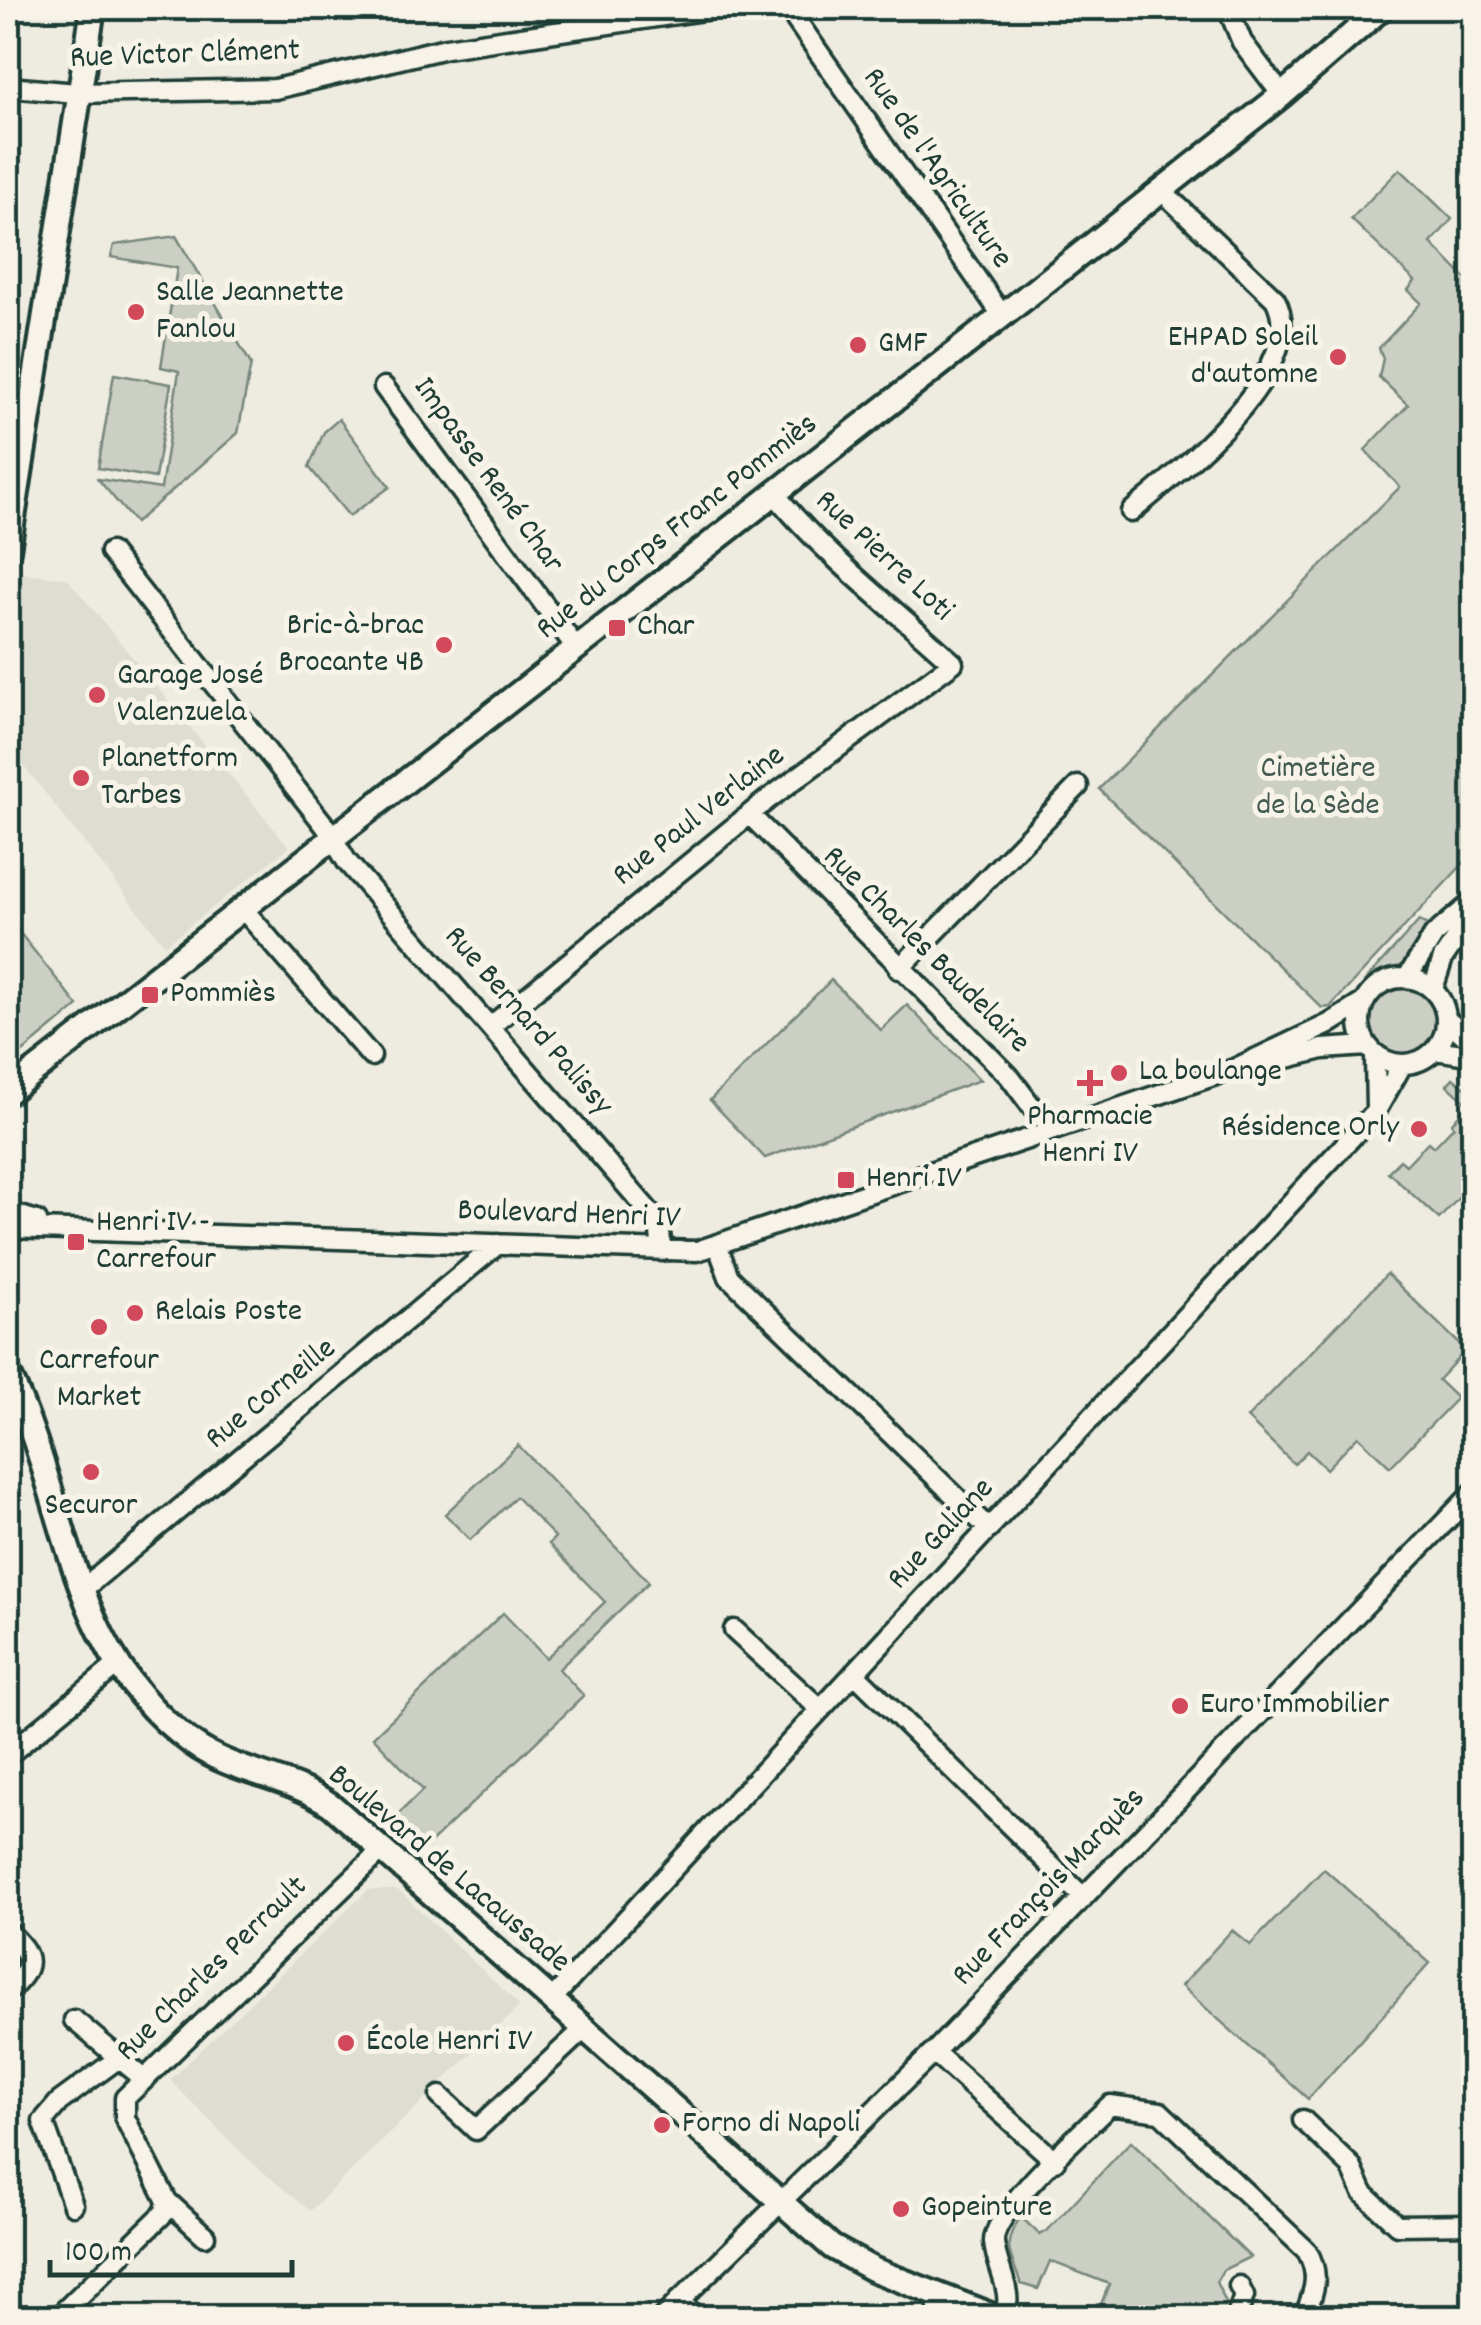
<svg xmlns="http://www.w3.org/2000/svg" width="1481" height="2325" viewBox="0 0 1481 2325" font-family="Dekko,sans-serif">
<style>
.built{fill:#ddddd2}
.green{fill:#cccfc4;stroke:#76867c;stroke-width:2.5}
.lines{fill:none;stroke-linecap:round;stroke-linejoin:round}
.minor-casing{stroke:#1f3d34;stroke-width:25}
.major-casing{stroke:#1f3d34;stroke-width:30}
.minor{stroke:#f7f3e8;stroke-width:18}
.major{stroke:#f7f3e8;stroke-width:22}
.poi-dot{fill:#d1495b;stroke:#f7f3e8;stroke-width:4}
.labels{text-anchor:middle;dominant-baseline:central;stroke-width:10;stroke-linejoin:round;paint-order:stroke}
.street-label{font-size:32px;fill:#1f3d34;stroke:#f7f3e8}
.poi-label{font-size:32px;fill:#1f3d34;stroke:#f7f3e8;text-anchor:start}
.park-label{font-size:32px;fill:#425a51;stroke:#f7f3e8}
</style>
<rect width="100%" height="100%" fill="#eeece1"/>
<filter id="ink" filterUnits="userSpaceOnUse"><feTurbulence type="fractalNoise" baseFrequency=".01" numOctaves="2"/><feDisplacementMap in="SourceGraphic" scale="20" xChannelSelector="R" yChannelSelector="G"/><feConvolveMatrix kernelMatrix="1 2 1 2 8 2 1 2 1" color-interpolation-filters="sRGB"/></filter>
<g filter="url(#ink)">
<path class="built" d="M18,572l49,6 222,269 -124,98 -157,-199v-81z
M368,1890h30l122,116 -210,205 -62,-52 -78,-79z"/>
<path class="green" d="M1400,169l52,50 -21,24 42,43v567l-143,154 -8,1 -223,-219 301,-302 -35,-37 43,-45 -29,-28 4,-19 -4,-10 42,-45 -13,-13 7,-9 -64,-62z
M176,236l75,128 -13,69 -103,90 -37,-44 63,10 18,-118 -18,-4 16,-99 -66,-11 3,-12z
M114,374l57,10 -16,94 -57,-10z
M339,419l51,68 -41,29 -40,-49 15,-35z
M8,918l70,88 -60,50 -10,-13z
M1419,921l9,4 -27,43 -17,4 -17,13 -3,-3z
M831,980l50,50 26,-25 73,75 -215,78 -55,-58z
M1370 1020a35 35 0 1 1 70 0a35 35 0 1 1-70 0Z
M1453,1078l20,16v100l-6,-5 -28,30 -51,-47 12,-12 6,5 22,-23 6,5 20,-21 -2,-3 16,-19 -21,-19z
M1387,1274l79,76 -28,30 19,18 -67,69 -32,-31 -32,33 -19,-18 -13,13 -47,-46z
M518,1445l131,137 -90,87 25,27 -166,159 -30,-31 35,-34 -50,-53 130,-124 43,45 59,-56 -56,-58 6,-7 -39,-40 -46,43 -25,-26z
M1324,1869l106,94 -122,136 -127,-113 51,-56 18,15z
M1131,2141l119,116 -27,13 -7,12 14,29 -2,6h-132l13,-33 -59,-23 -12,28 -17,-5c-11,-31 -21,-40 0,-67l19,18 7,-4z"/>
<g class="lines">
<defs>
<path id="minor" d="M799,8l-3,12 206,295
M1228,8l14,34 40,53
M8,87l69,6 198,-4 171,-41 272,-40
M384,387l193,262
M1131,512c45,-39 182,-144 144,-213l-115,-110
M110,552l216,275 21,35 312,361 3,28
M750,815l259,261 29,39 21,13
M243,909l128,147
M899,969l179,-183
M1360 1021a43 43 0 1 1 86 0a43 43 0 1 1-86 0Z
M1407,978l27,-43 40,-34
M1433,989l10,-31 31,-45
M1446,1019l28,25
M491,1026l276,-226 186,-137c-61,-56 -127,-106 -179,-170
M1436,1050l38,6
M1375,1055l1,56
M1244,1069l79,-20 44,-3
M8,1212l29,9
M8,1228l689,23 537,-182 95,-45 35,-22
M717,1244l12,33 260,252
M82,1590l416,-346
M734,1630l86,79
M854,1673l228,223
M8,1755l109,-90
M8,1932c26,24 27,35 0,59
M551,2000l825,-889 26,-46
M74,2020l45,38
M934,2052l121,109
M440,2096l36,34 108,-101
M1303,2120l48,46 12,27 34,32 77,-1
M167,2201l38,35
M73,2205l-30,-84 16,-19 60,-44 23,19
M937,2295l1,13 9,10
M679,2300l18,18
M57,2318l108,-106 2,-11 -42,-83v-20l258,-249
M662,2318l272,-266 540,-560
M1004,2318c11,-26 -8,-50 -10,-76 -2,-31 92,-113 116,-137l50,7 147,139c14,25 7,40 -3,67
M1236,2318l8,-22 -5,-10"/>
<path id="major" d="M8,550l85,-542
M8,1092l1017,-794 257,-203 100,-87
M8,1373c62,130 58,279 184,370 41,30 95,32 139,62l501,442 40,22 126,49"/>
</defs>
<use href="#minor" class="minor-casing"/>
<use href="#major" class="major-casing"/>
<use href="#minor" class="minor"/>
<use href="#major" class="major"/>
</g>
</g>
<g class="poi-dot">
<circle cx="136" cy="312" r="10"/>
<circle cx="858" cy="345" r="10"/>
<circle cx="1338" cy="357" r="10"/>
<rect x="607" y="618" width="20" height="20" rx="5"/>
<circle cx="444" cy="645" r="10"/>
<circle cx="97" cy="695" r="10"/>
<circle cx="81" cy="778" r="10"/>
<rect x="140" y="985" width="20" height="20" rx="5"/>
<circle cx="1119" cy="1073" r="10"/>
<path d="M1085 1068h10v10h10v10h-10v10h-10v-10h-10v-10h10z"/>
<circle cx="1419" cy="1129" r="10"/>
<rect x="836" y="1170" width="20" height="20" rx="5"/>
<rect x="66" y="1232" width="20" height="20" rx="5"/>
<circle cx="135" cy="1313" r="10"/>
<circle cx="99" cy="1327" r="10"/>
<circle cx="91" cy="1472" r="10"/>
<circle cx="1180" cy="1706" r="10"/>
<circle cx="346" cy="2043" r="10"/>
<circle cx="662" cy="2125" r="10"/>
<circle cx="901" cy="2209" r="10"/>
</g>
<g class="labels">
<g class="street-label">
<text transform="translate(185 56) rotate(-2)">Rue Victor Clément</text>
<text transform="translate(936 169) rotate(55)">Rue de l'Agriculture</text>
<text transform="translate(487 476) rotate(54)">Impasse René Char</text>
<text transform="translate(678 528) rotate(-38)">Rue du Corps Franc Pommiès</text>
<text transform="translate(883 557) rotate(43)">Rue Pierre Loti</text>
<text transform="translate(700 817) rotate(-38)">Rue Paul Verlaine</text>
<text transform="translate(925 951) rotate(45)">Rue Charles Baudelaire</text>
<text transform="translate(527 1022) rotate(49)">Rue Bernard Palissy</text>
<text transform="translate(569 1216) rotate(2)">Boulevard Henri IV</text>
<text transform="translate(272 1395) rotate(-39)">Rue Corneille</text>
<text transform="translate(942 1535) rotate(-47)">Rue Galiane</text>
<text transform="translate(448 1870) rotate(40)">Boulevard de Lacaussade</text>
<text transform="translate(1050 1888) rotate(-46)">Rue François Marquès</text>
<text transform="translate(213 1970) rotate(-44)">Rue Charles Perrault</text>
</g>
<g class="poi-label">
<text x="156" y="294">Salle Jeannette<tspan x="156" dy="37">Fanlou</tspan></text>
<text x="1318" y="339" text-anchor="end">EHPAD Soleil<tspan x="1318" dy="37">d'automne</tspan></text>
<text x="878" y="345">GMF</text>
<text x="424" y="627" text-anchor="end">Bric-à-brac<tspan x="424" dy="37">Brocante 4B</tspan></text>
<text x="637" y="628">Char</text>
<text x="117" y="677">Garage José<tspan x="117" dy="37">Valenzuela</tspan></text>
<text x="101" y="760">Planetform<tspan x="101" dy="37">Tarbes</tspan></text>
<text x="170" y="995">Pommiès</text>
<text x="1139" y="1073">La boulange</text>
<text x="1090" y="1118" text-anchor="middle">Pharmacie<tspan x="1090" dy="37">Henri IV</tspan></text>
<text x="1399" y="1129" text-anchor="end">Résidence Orly</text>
<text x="866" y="1180">Henri IV</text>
<text x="96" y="1224">Henri IV -<tspan x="96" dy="37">Carrefour</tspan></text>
<text x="155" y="1313">Relais Poste</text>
<text x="99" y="1362" text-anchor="middle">Carrefour<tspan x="99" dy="37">Market</tspan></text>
<text x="91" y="1507" text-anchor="middle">Securor</text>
<text x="1200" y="1706">Euro Immobilier</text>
<text x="366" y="2043">École Henri IV</text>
<text x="682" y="2125">Forno di Napoli</text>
<text x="921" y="2209">Gopeinture</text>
</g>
<g class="park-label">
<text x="1318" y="770">Cimetière<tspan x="1318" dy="37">de la Sède</tspan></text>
</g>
</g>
<rect width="1481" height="2325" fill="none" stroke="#f7f3e8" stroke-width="40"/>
<rect x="20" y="20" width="1441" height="2285" fill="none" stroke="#1f3d34" stroke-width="4" filter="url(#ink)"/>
<path d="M50 2260v15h242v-15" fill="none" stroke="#1f3d34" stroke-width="5"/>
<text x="65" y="2260" font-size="30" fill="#1f3d34" stroke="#f7f3e8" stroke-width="8" paint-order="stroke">100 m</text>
</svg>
